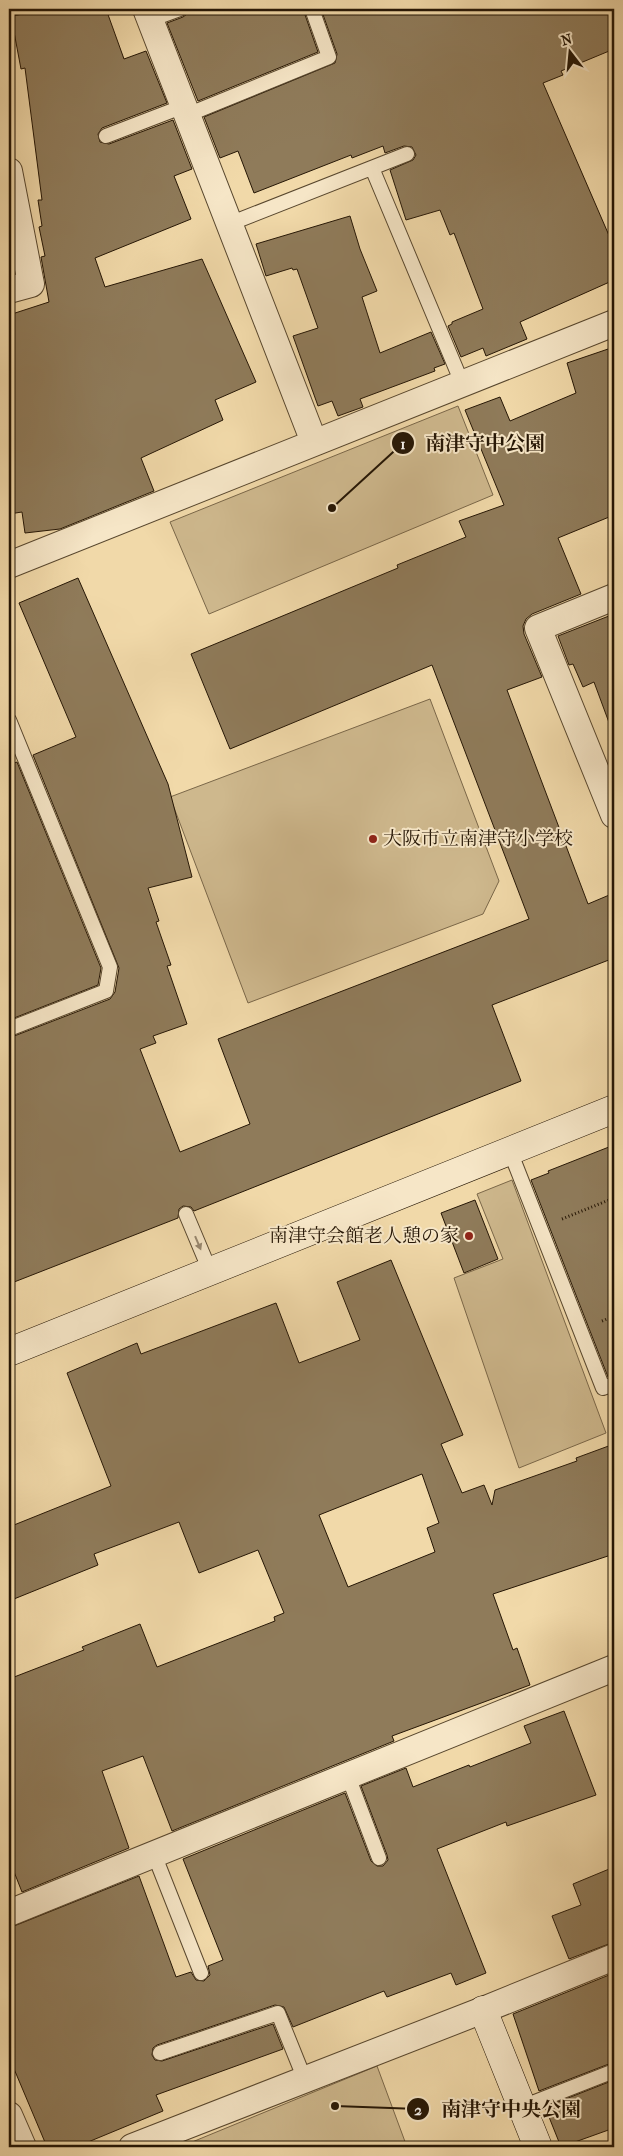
<svg xmlns="http://www.w3.org/2000/svg" width="623" height="2156" viewBox="0 0 623 2156" font-family="'IM FELL French Canon','Noto Serif JP',serif">
<style>
.green{fill:#ceb88d;stroke:#7a6749}
.building{fill:#8f7b5a;stroke:#251605;fill-rule:evenodd}
.lines{fill:none;stroke-linecap:round;stroke-linejoin:round}
.lane-casing{stroke:#58472e;stroke-width:16}
.street-casing{stroke:#58472e;stroke-width:28}
.secondary-casing{stroke:#251605;stroke-width:29}
.path{stroke:#251605;stroke-width:3;stroke-dasharray:1 2.5;stroke-linecap:butt}
.lane{stroke:#f6e6c7;stroke-width:14}
.street{stroke:#f6e6c7;stroke-width:26}
.secondary{stroke:#f6e6c7;stroke-width:28}
.oneway{fill:#988870}
.poi-dot{fill:#8f2418;stroke:#f6e6c7;stroke-width:2}
.labels{text-anchor:middle;dominant-baseline:central;stroke-width:4;stroke-linejoin:round;paint-order:stroke}
.poi-label{font-size:19px;fill:#251605;stroke:#f6e6c7;text-anchor:start}
.leader{fill:none;stroke:#251605;stroke-width:2}
.callout-dot{fill:#251605;stroke:#f6e6c7;stroke-width:2}
.mark-label{font-size:15px;text-anchor:middle;font-weight:bold;fill:#fff}
.callout-label{font-size:20px;text-anchor:middle;font-weight:bold;fill:#251605;stroke:#f6e6c7;stroke-width:4;stroke-linejoin:round;paint-order:stroke}
</style>
<rect width="100%" height="100%" fill="#f1d9a9"/>
<filter id="stains"><feTurbulence type="fractalNoise" baseFrequency=".004" numOctaves="4"/><feColorMatrix values="0 0 0 0 .2 0 0 0 0 .09 0 0 0 0 .02 0 0 0 .5 -.17"/></filter>
<radialGradient id="worn" r=".72"><stop offset=".6" stop-color="#630" stop-opacity="0"/><stop offset="1" stop-color="#630" stop-opacity=".3"/></radialGradient>
<path class="green" d="M458,406l35,89 -284,119 -39,-92z
M430,699l69,182 -16,33 -235,89 -78,-206z
M512,1180l94,253 -87,35 -65,-190 49,-19 -26,-65z
M377,2066l30,81h-227z"/>
<path class="building" d="M55,9h51l18,50 22,-8 21,52 -65,25 -4,6 2,8 9,2 64,-24 19,49 -18,7 17,43 -96,39 10,29 97,-28 54,123 -41,18 8,20 -82,38 13,33 -94,38 -35,4 -3,-21 -13,2v-199l40,-13 -8,-45 4,-1 -6,-29 3,-1 -4,-26h4l-17,-132 -4,1 -10,-53z
M189,9h114l15,43 -120,49 -31,-78 16,-6 4,-3z
M321,9h293v40l-53,22 2,4 -20,8 71,164v33l-94,42 7,17 -41,17 -3,-8 -22,9 -13,-31 4,-2v-2l31,-13 -29,-76 -4,2 -10,-25 -34,10 -16,-50 23,-10 3,-5 -4,-8 -8,-1 -19,7 -2,-7 -31,12 -1,-3 -97,38 -16,-42 -18,7 -16,-41 131,-54 2,-9z
M350,216l10,33 17,42 -15,6 18,56 51,-21 14,32 -11,4 1,3 -75,28 3,8 -25,9 -6,-15 -14,5 -25,-70 25,-8 -21,-59 -4,1 -1,-2 -26,8 -10,-32z
M614,347v168l-56,23 23,56 -49,20 -6,5 -3,7 1,8 18,43 -35,13 81,214 26,-11v65l-122,47 29,76 -327,130 -3,-4 -8,-1 -4,3 -1,9 -169,66v-246l101,-39 5,-7 4,-24 -86,-213 43,-18 -57,-134 59,-25 90,206 24,93 -44,11 11,33 -3,1 15,43 -4,1 20,58 -34,12 3,7 -16,6 40,103 70,-28 -32,-85 311,-120 -97,-254 -202,84 -39,-95 207,-86 -1,-3 69,-28 -7,-16 45,-16 -39,-95 35,-13 10,24 66,-28 -9,-30z
M614,614v114h-3l-17,-46 -11,5 -10,-23 -4,1 -11,-29z
M17,762l84,206 -3,17 -89,35v-255z
M614,1145v230l-6,2 -77,-197 18,-7 -1,-2z
M475,1200l23,59 -34,14 -23,-60z
M391,1260l72,175 -22,9 21,49 22,-8 8,20 3,-15 82,-29 -1,-3 38,-14v110l-121,40 20,56 4,-2 13,37 -138,51 2,5 -222,90 -29,-75 -41,15 27,77 -107,44 -13,-33v-180l75,-29 -2,-3 58,-23 17,43 118,-46 -1,-4 10,-4 -26,-63 -59,23 -20,-51 -85,32 4,11 -89,36v-74l102,-41 -44,-113 70,-30 4,11 135,-51 23,60 61,-23 -23,-58zM422,1474l17,49 -12,5 8,24 -87,35 -29,-72z
M564,1711l32,84 -89,31 -1,-4 -69,27 49,124 -30,12 -5,-12 -64,24 -3,-6 -91,36 -9,-20 -9,-2 -118,40 -4,3 -1,7 3,5 7,1 111,-37 10,25 -127,46 7,16 -87,36h-29l-38,-90v-129l130,-52 37,101 15,-5 5,8 8,1 6,-6 -2,-9 15,-6 -40,-101 162,-66 26,68 6,5h6l5,-6 -1,-5 -26,-69 45,-18 7,19 56,-22 1,2 61,-24 -7,-17z
M614,1867v75l-45,17 -17,-43 29,-11 -8,-21z
M614,1973v89l-75,29 -26,-77z
M614,2080v48l-53,19 -16,-40z"/>
<g class="lines">
<defs>
<path id="lane" d="M150,20l30,-11
M187,115l142,-58 -17,-48
M106,136l78,-30
M372,168l90,215
M229,224l178,-70
M9,720l101,247 -4,24 -97,38
M510,1151l93,237 11,-4
M186,1214l24,57
M348,1776l31,82
M154,1854l47,119
M160,2053l118,-40 27,67
M522,2107l92,-36"/>
<path id="street" d="M146,9l168,433
M9,171l22,113 -22,6
M9,565l605,-242
M614,597l-76,31 76,187
M9,1913l605,-245
M9,2115l14,32
M132,2147l351,-137 131,-53"/>
<path id="secondary" d="M9,1352l605,-243
M483,2010l55,137"/>
</defs>
<use href="#lane" class="lane-casing"/>
<use href="#street" class="street-casing"/>
<use href="#secondary" class="secondary-casing"/>
<path class="path" d="M562,1219l52,-21
M602,1321l12,-5"/>
<use href="#lane" class="lane"/>
<use href="#street" class="street"/>
<use href="#secondary" class="secondary"/>
</g>
<defs><path id="oneway-solid" d="M-6-.8H1V-3.2L6.5 0L1 3.2V.8H-6Z" transform="scale(1.25)"/></defs>
<use class="oneway" href="#oneway-solid" transform="translate(198 1243) rotate(67)"/>
<g class="poi-dot">
<circle cx="373" cy="839" r="5"/>
<circle cx="469" cy="1236" r="5"/>
</g>
<g class="labels">
<g class="poi-label">
<text x="383" y="839">大阪市立南津守小学校</text>
<text x="459" y="1236" text-anchor="end">南津守会館老人憩の家</text>
</g>
</g>
<path class="leader" d="M332 508L403 443M335 2106L418 2109"/>
<g class="callout-dot">
<circle cx="332" cy="508" r="5"/>
<circle cx="335" cy="2106" r="5"/>
<circle cx="403" cy="443" r="12"/>
<circle cx="418" cy="2109" r="12"/>
</g>
<g class="mark-label">
<text x="403" y="449">1</text>
<text x="418" y="2115">2</text>
</g>
<g class="callout-label">
<text x="485" y="450">南津守中公園</text>
<text x="511" y="2116">南津守中央公園</text>
</g>
<rect width="623" height="2156" fill="none" stroke="#f1d9a9" stroke-width="30"/>
<rect x="10" y="10" width="603" height="2136" fill="none" stroke="#251605" stroke-width="2.5"/>
<rect x="15" y="15" width="593" height="2126" fill="none" stroke="#251605"/>
<g transform="translate(570 52) rotate(344)" stroke="#f6e6c7" stroke-width="4" paint-order="stroke">
<path d="M0-4L9 19L0 12L-9 19Z" fill="#251605"/>
<text y="-8" font-size="14" font-weight="bold" text-anchor="middle" fill="#251605">N</text>
</g>
<rect width="100%" height="100%" filter="url(#stains)"/>
<rect width="100%" height="100%" fill="url(#worn)"/>
</svg>
